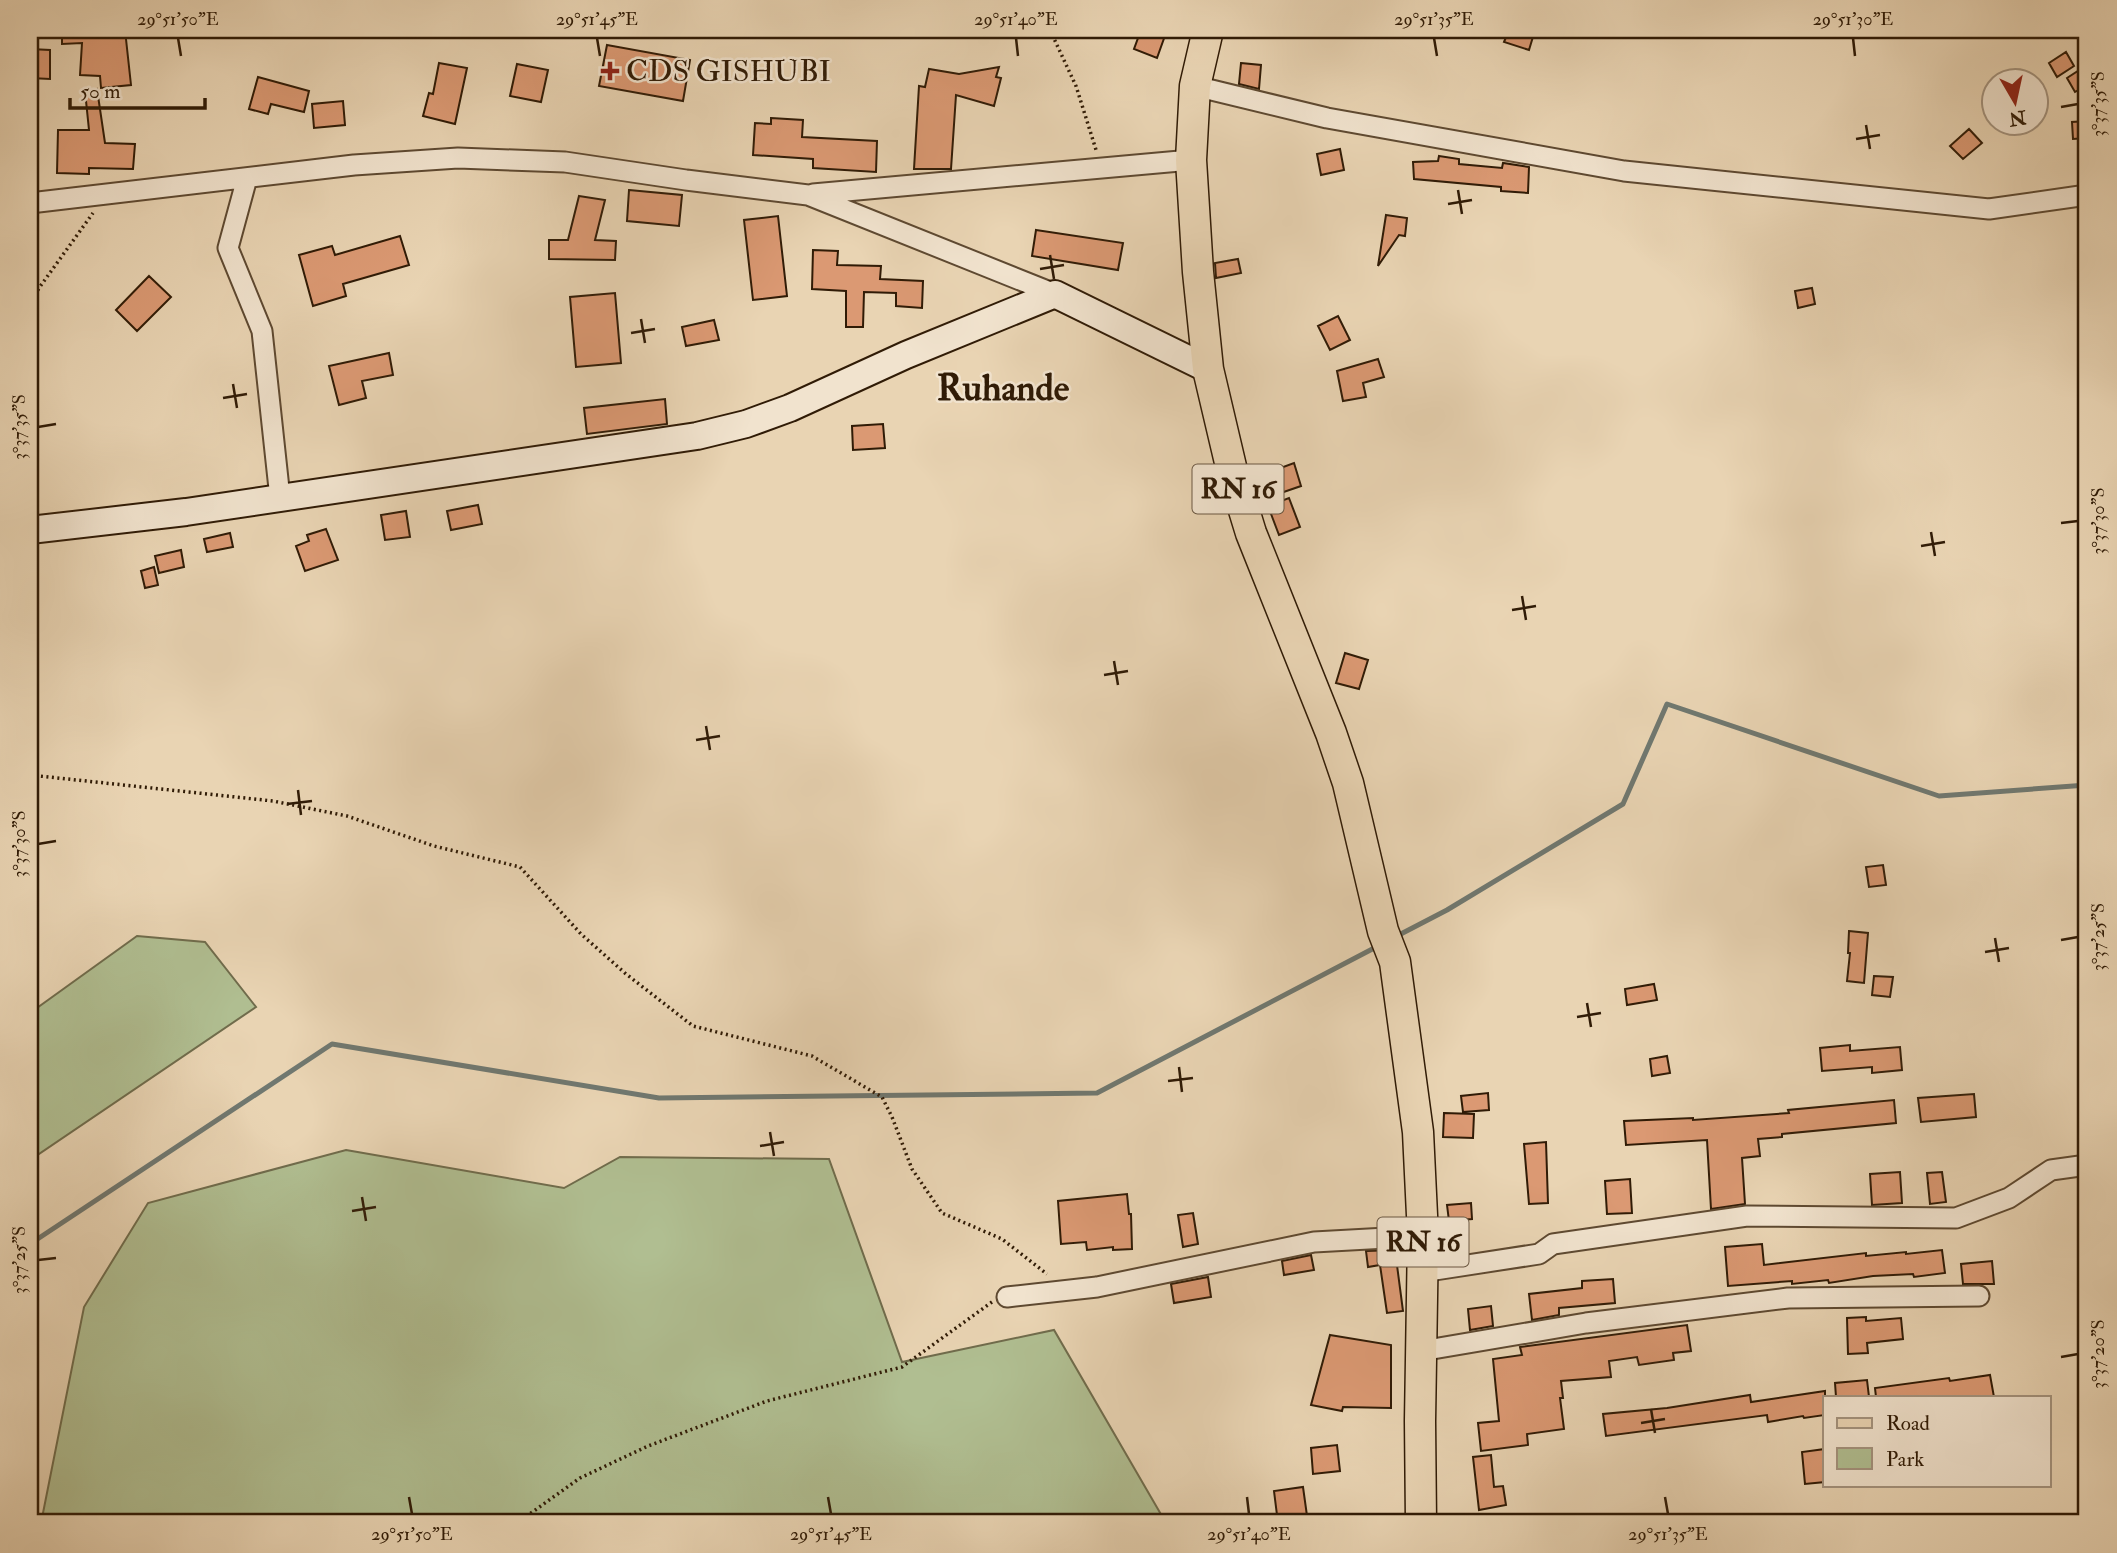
<svg xmlns="http://www.w3.org/2000/svg" width="2117" height="1553" viewBox="0 0 2117 1553" font-family="'IM FELL Double Pica',serif">
<style>
.green{fill:#b0be91;stroke:#706c4c;stroke-width:2}
.lines{fill:none;stroke-linecap:round;stroke-linejoin:round}
.stream{stroke:#707870;stroke-width:5}
.building{fill:#db9973;stroke:#301b06;stroke-width:2}
.minor-casing{stroke:#5e4931;stroke-width:23}
.secondary-casing{stroke:#301b06;stroke-width:30}
.primary-casing{stroke:#301b06;stroke-width:33}
.path{stroke:#301b06;stroke-width:3.5;stroke-dasharray:2 3.5;stroke-linecap:butt}
.minor{stroke:#f1e3ce;stroke-width:19}
.secondary{stroke:#f1e3ce;stroke-width:26}
.primary{stroke:#e9d4b3;stroke-width:30}
.ticks{fill:none;stroke:#301b06;stroke-width:2.5}
.poi-dot{fill:#8f2418;stroke:#f1e3ce;stroke-width:2.5}
.labels{text-anchor:middle;dominant-baseline:central;stroke-width:5;stroke-linejoin:round;paint-order:stroke}
.shield{fill:#f1e3ce;stroke:#6a5742;stroke-width:2}
.shield-label{font-size:28px;font-weight:bold;fill:#301b06}
.poi-label{font-size:30px;fill:#301b06;stroke:#f1e3ce;text-anchor:start}
.district-label{font-size:37px;font-weight:bold;fill:#301b06;stroke:#f1e3ce}
.neatline{fill:none;stroke:#301b06;stroke-width:2.5}
.ticks-label{font-size:18px;text-anchor:middle;fill:#301b06}
</style>
<rect width="100%" height="100%" fill="#e9d4b3"/>
<filter id="stains"><feTurbulence type="fractalNoise" baseFrequency=".00286" numOctaves="4"/><feColorMatrix values="0 0 0 0 .2 0 0 0 0 .09 0 0 0 0 .02 0 0 0 .5 -.17"/></filter>
<radialGradient id="worn" r=".72"><stop offset=".6" stop-color="#630" stop-opacity="0"/><stop offset="1" stop-color="#630" stop-opacity=".3"/></radialGradient>
<path class="green" d="M137,936l68,6 51,65 -226,153v-147z
M346,1150l218,38 56,-31 209,2 73,203 152,-32 112,193h-1125l43,-216 64,-104z"/>
<g class="lines">
<path class="stream" d="M1395,937l52,-27 176,-106 44,-100 272,92 148,-11
M30,1268l6,-28 296,-196 327,54 438,-5 283,-148"/>
</g>
<path class="building" d="M62,30h63l6,55 -30,3 -1,-12 -20,-1 2,-32 -20,1z
M1141,30h26l-10,28 -23,-9z
M1509,30h26l-6,20 -25,-8z
M607,45l83,15 -7,41 -84,-15z
M30,49l20,1v29l-20,-1z
M2066,52l8,14 -17,11 -8,-14z
M439,63l28,5 -12,56 -32,-8 6,-23 4,1z
M1241,63l20,2 -2,24 -20,-5z
M517,64l31,6 -7,32 -31,-6z
M999,67l-3,10 5,1 -7,28 -38,-11 -5,74h-37l5,-83 6,1 4,-18 30,5z
M2081,69l6,11v5l-12,7 -8,-14z
M258,77l51,14 -5,21 -33,-8 -3,10 -19,-5z
M97,89l8,54 30,1 -2,25 -44,-1v6l-32,-1 1,-43h31l-4,-39z
M343,101l2,24 -31,3 -2,-24z
M771,118l32,2 -1,17 75,4 -1,31 -63,-4v-9l-60,-4 2,-32 16,1z
M2087,121v17l-14,1 -1,-17z
M1969,129l13,14 -19,16 -13,-13z
M1340,149l4,21 -23,5 -4,-21z
M1439,156l20,3v5l43,4 1,-5 26,4 -1,26 -27,-2v-4l-87,-8 -1,-17 25,-1z
M629,190l53,5 -3,31 -52,-5z
M579,196l26,4 -10,40 21,1 -1,19 -66,-1v-19h19z
M1386,215l21,3 -2,18 -6,-1 -21,31z
M778,216l9,80 -34,4 -9,-80z
M1036,230l87,13 -5,27 -86,-14z
M400,236l9,29 -66,19 3,12 -33,10 -14,-51 33,-9 3,9z
M813,250l25,1 -1,14 44,1 -1,13 43,2 -1,27 -26,-2v-13l-32,-1 -1,35h-17v-36l-34,-2z
M1238,259l3,14 -25,5 -1,-15z
M149,276l22,21 -34,34 -21,-21z
M1812,288l3,16 -17,4 -3,-17z
M615,293l6,70 -45,4 -6,-70z
M1338,316l12,24 -20,10 -12,-24z
M714,320l5,20 -33,6 -4,-19z
M389,353l4,22 -31,6 4,17 -27,7 -10,-39z
M1378,359l6,18 -21,6 3,14 -23,4 -6,-30z
M665,399l2,25 -80,10 -3,-26z
M883,424l2,24 -32,2 -1,-24z
M1294,463l7,23 -26,9 -8,-22z
M1289,498l11,29 -21,8 -11,-29z
M478,505l4,19 -31,6 -4,-19z
M406,511l4,26 -25,3 -4,-25z
M326,529l12,31 -33,11 -9,-25 13,-5 -2,-6z
M230,533l3,14 -26,5 -3,-13z
M181,550l3,17 -25,6 -4,-17z
M154,567l4,18 -13,3 -4,-17z
M1345,653l23,7 -9,29 -23,-6z
M1883,865l3,20 -17,2 -3,-20z
M1849,931l19,2 -4,50 -17,-2 3,-28h-2z
M1874,976l19,1 -3,20 -18,-2z
M1654,984l3,16 -30,5 -2,-16z
M1850,1045v6l50,-4 2,23 -30,3v-6l-50,4 -2,-23z
M1667,1056l3,17 -18,3 -2,-17z
M1488,1093l1,17 -26,2 -2,-16z
M1974,1094l2,23 -55,5 -3,-24z
M1894,1100l2,23 -114,11v3l-24,2 2,17 -18,2 3,46 -34,5 -4,-69 -81,5 -2,-24 69,-3v2l96,-7 -1,-3z
M1444,1113l30,1 -1,24 -30,-1z
M1546,1142l2,61 -19,1 -5,-60z
M1900,1172l2,31 -30,2 -2,-31z
M1942,1172l4,30 -16,2 -3,-31z
M1630,1179l2,34 -25,1 -2,-33z
M1127,1194l2,20h2l1,35 -19,1v-3l-26,3 -1,-8 -25,2 -3,-43z
M1471,1203l1,16 -23,2 -2,-16z
M1193,1213l5,31 -15,3 -5,-32z
M1762,1244l2,21 102,-12v3l40,-4v2l36,-4 3,23 -31,4 -1,-3 -40,2 -44,7 -1,-3 -36,4v-3l-64,5 -3,-39z
M1395,1250l8,61 -16,2 -7,-48 -12,2 -2,-16z
M1311,1255l3,15 -30,5 -2,-14z
M1992,1261l2,23h-31l-2,-20z
M1208,1277l3,20 -37,6 -3,-19z
M1613,1279l2,24 -56,5v7l-27,5 -3,-26 53,-6v-7z
M1491,1306l2,20 -23,4 -2,-21z
M1866,1317v4l35,-3 2,21 -36,4 1,10 -20,1 -1,-36z
M1687,1325l4,26 -18,2 1,7 -35,5 -2,-8 -28,4 2,16 -50,4 2,17h-3l4,31 -37,5 1,11 -47,6 -3,-28 21,-2 -6,-62 29,-4 -2,-8z
M1330,1335l61,10v63l-48,-1 -1,4 -31,-6z
M1990,1375l4,22h-118l-1,-9 74,-10 1,3z
M1867,1380l2,17h-33l-1,-14z
M1825,1391v24l-21,3 -1,-2 -35,6 -1,-7 -161,21 -3,-22 64,-6 83,-13 1,7z
M1337,1445l3,26 -27,3 -2,-26z
M1825,1449v33l-20,2 -3,-32z
M1491,1455l3,32 9,-1 3,19 -27,5 -6,-53z
M1303,1487l5,36h-30l-4,-32z"/>
<g class="lines">
<defs>
<path id="minor" d="M1195,86l132,32 297,53 365,38 98,-14
M247,178l-19,70 34,83 18,167
M813,194l378,-34
M30,203l324,-38 104,-7 107,4 121,18 122,15 247,99
M1422,1272l117,-18 14,-10 194,-28 209,2 53,-20 42,-28 36,-5
M1007,1297l90,-10 217,-45 109,-6
M1421,1351l165,-28 202,-25 191,-2"/>
<path id="secondary" d="M30,530l156,-18 511,-76 49,-12 44,-16 116,-53 149,-61 153,75"/>
<path id="primary" d="M1208,30l-13,56 -4,74 7,112 10,97 24,102 19,62 80,200 17,50 35,148 12,31 23,170 5,104 -3,185 1,102"/>
</defs>
<use href="#minor" class="minor-casing"/>
<use href="#secondary" class="secondary-casing"/>
<use href="#primary" class="primary-casing"/>
<path class="path" d="M1050,30l26,56 21,67
M30,305l9,-17 54,-75
M30,775l243,26 74,15 87,30 86,21 61,67 45,40 67,52 119,30 70,41 10,20 20,52 30,44 60,26 45,35
M517,1523l63,-45 68,-32 119,-45 135,-34 90,-65"/>
<use href="#minor" class="minor"/>
<use href="#secondary" class="secondary"/>
<use href="#primary" class="primary"/>
</g>
<path class="ticks" d="M178,38l3,18M597,38l3,18M1016,38l2,18M1434,38l3,18M1853,38l2,18M2061,107l17,-3M1866,125l4,24M1856,139l24,-4M1458,190l4,24M1448,204l24,-4M1050,255l4,24M1040,269l24,-4M641,319l4,24M631,333l24,-4M233,384l4,24M223,398l24,-4M38,427l18,-3M2061,523l17,-2M1931,532l4,24M1921,546l24,-4M1522,596l4,24M1512,610l24,-4M1114,661l4,24M1104,675l24,-4M706,726l4,24M696,740l24,-4M298,790l3,25M287,804l25,-3M38,844l18,-3M1995,938l4,24M2061,940l17,-3M1985,952l24,-4M1587,1003l4,24M1577,1017l24,-4M1179,1067l3,25M1168,1081l25,-3M770,1132l4,24M760,1146l24,-4M362,1197l4,24M352,1211l24,-4M38,1260l18,-2M2061,1357l17,-3M1651,1409l4,24M1641,1423l24,-4M409,1497l3,17M828,1497l3,17M1247,1497l2,17M1665,1497l3,17"/>
<path class="poi-dot" d="M606.5 60.5h7v7h7v7h-7v7h-7v-7h-7v-7h7z"/>
<g class="labels">
<g class="shield">
<rect x="1192.5" y="464.5" width="91" height="49" rx="5"/>
<rect x="1377.5" y="1217.5" width="91" height="49" rx="5"/>
</g>
<g class="shield-label">
<text x="1238" y="489">RN 16</text>
<text x="1423" y="1242">RN 16</text>
</g>
<g class="poi-label">
<text x="626" y="71">CDS GISHUBI</text>
</g>
<g class="district-label">
<text x="1003" y="388">Ruhande</text>
</g>
</g>
<rect width="2117" height="1553" fill="none" stroke="#e9d4b3" stroke-width="77"/>
<rect x="1823" y="1396" width="228" height="91" fill="#f1e3ce" stroke="#a4937e" stroke-width="2"/>
<rect x="1837" y="1418" width="35" height="10" fill="#e9d4b3" stroke="#a4937e" stroke-width="2"/>
<text x="1886" y="1430" font-size="21" fill="#301b06">Road</text>
<rect x="1837" y="1448" width="35" height="21" fill="#b0be91" stroke="#a4937e" stroke-width="2"/>
<text x="1886" y="1466" font-size="21" fill="#301b06">Park</text>
<g transform="translate(2015 102) rotate(171)"><circle r="33" fill="#f1e3ce" stroke="#a4937e" stroke-width="2"/>
<path d="M0-5L12 26L0 18L-12 26Z" fill="#8f2418"/>
<text y="-10" font-size="19" font-weight="bold" text-anchor="middle" fill="#301b06">N</text>
</g>
<path d="M70 98v10h135v-10" fill="none" stroke="#301b06" stroke-width="3.5"/>
<text x="80" y="98" font-size="21" fill="#301b06" stroke="#f1e3ce" stroke-width="5" paint-order="stroke">50 m</text>
<rect x="38" y="38" width="2040" height="1476" class="neatline"/>
<g class="ticks-label">
<text x="178" y="25">29°51'50"E</text>
<text x="597" y="25">29°51'45"E</text>
<text x="1016" y="25">29°51'40"E</text>
<text x="1434" y="25">29°51'35"E</text>
<text x="1853" y="25">29°51'30"E</text>
<text transform="translate(2098 104) rotate(-90)" y="6">3°37'35"S</text>
<text transform="translate(19 427) rotate(-90)" y="6">3°37'35"S</text>
<text transform="translate(2098 521) rotate(-90)" y="6">3°37'30"S</text>
<text transform="translate(19 844) rotate(-90)" y="6">3°37'30"S</text>
<text transform="translate(2098 937) rotate(-90)" y="6">3°37'25"S</text>
<text transform="translate(19 1260) rotate(-90)" y="6">3°37'25"S</text>
<text transform="translate(2098 1354) rotate(-90)" y="6">3°37'20"S</text>
<text x="412" y="1540">29°51'50"E</text>
<text x="831" y="1540">29°51'45"E</text>
<text x="1249" y="1540">29°51'40"E</text>
<text x="1668" y="1540">29°51'35"E</text>
</g>
<rect width="100%" height="100%" filter="url(#stains)"/>
<rect width="100%" height="100%" fill="url(#worn)"/>
</svg>
